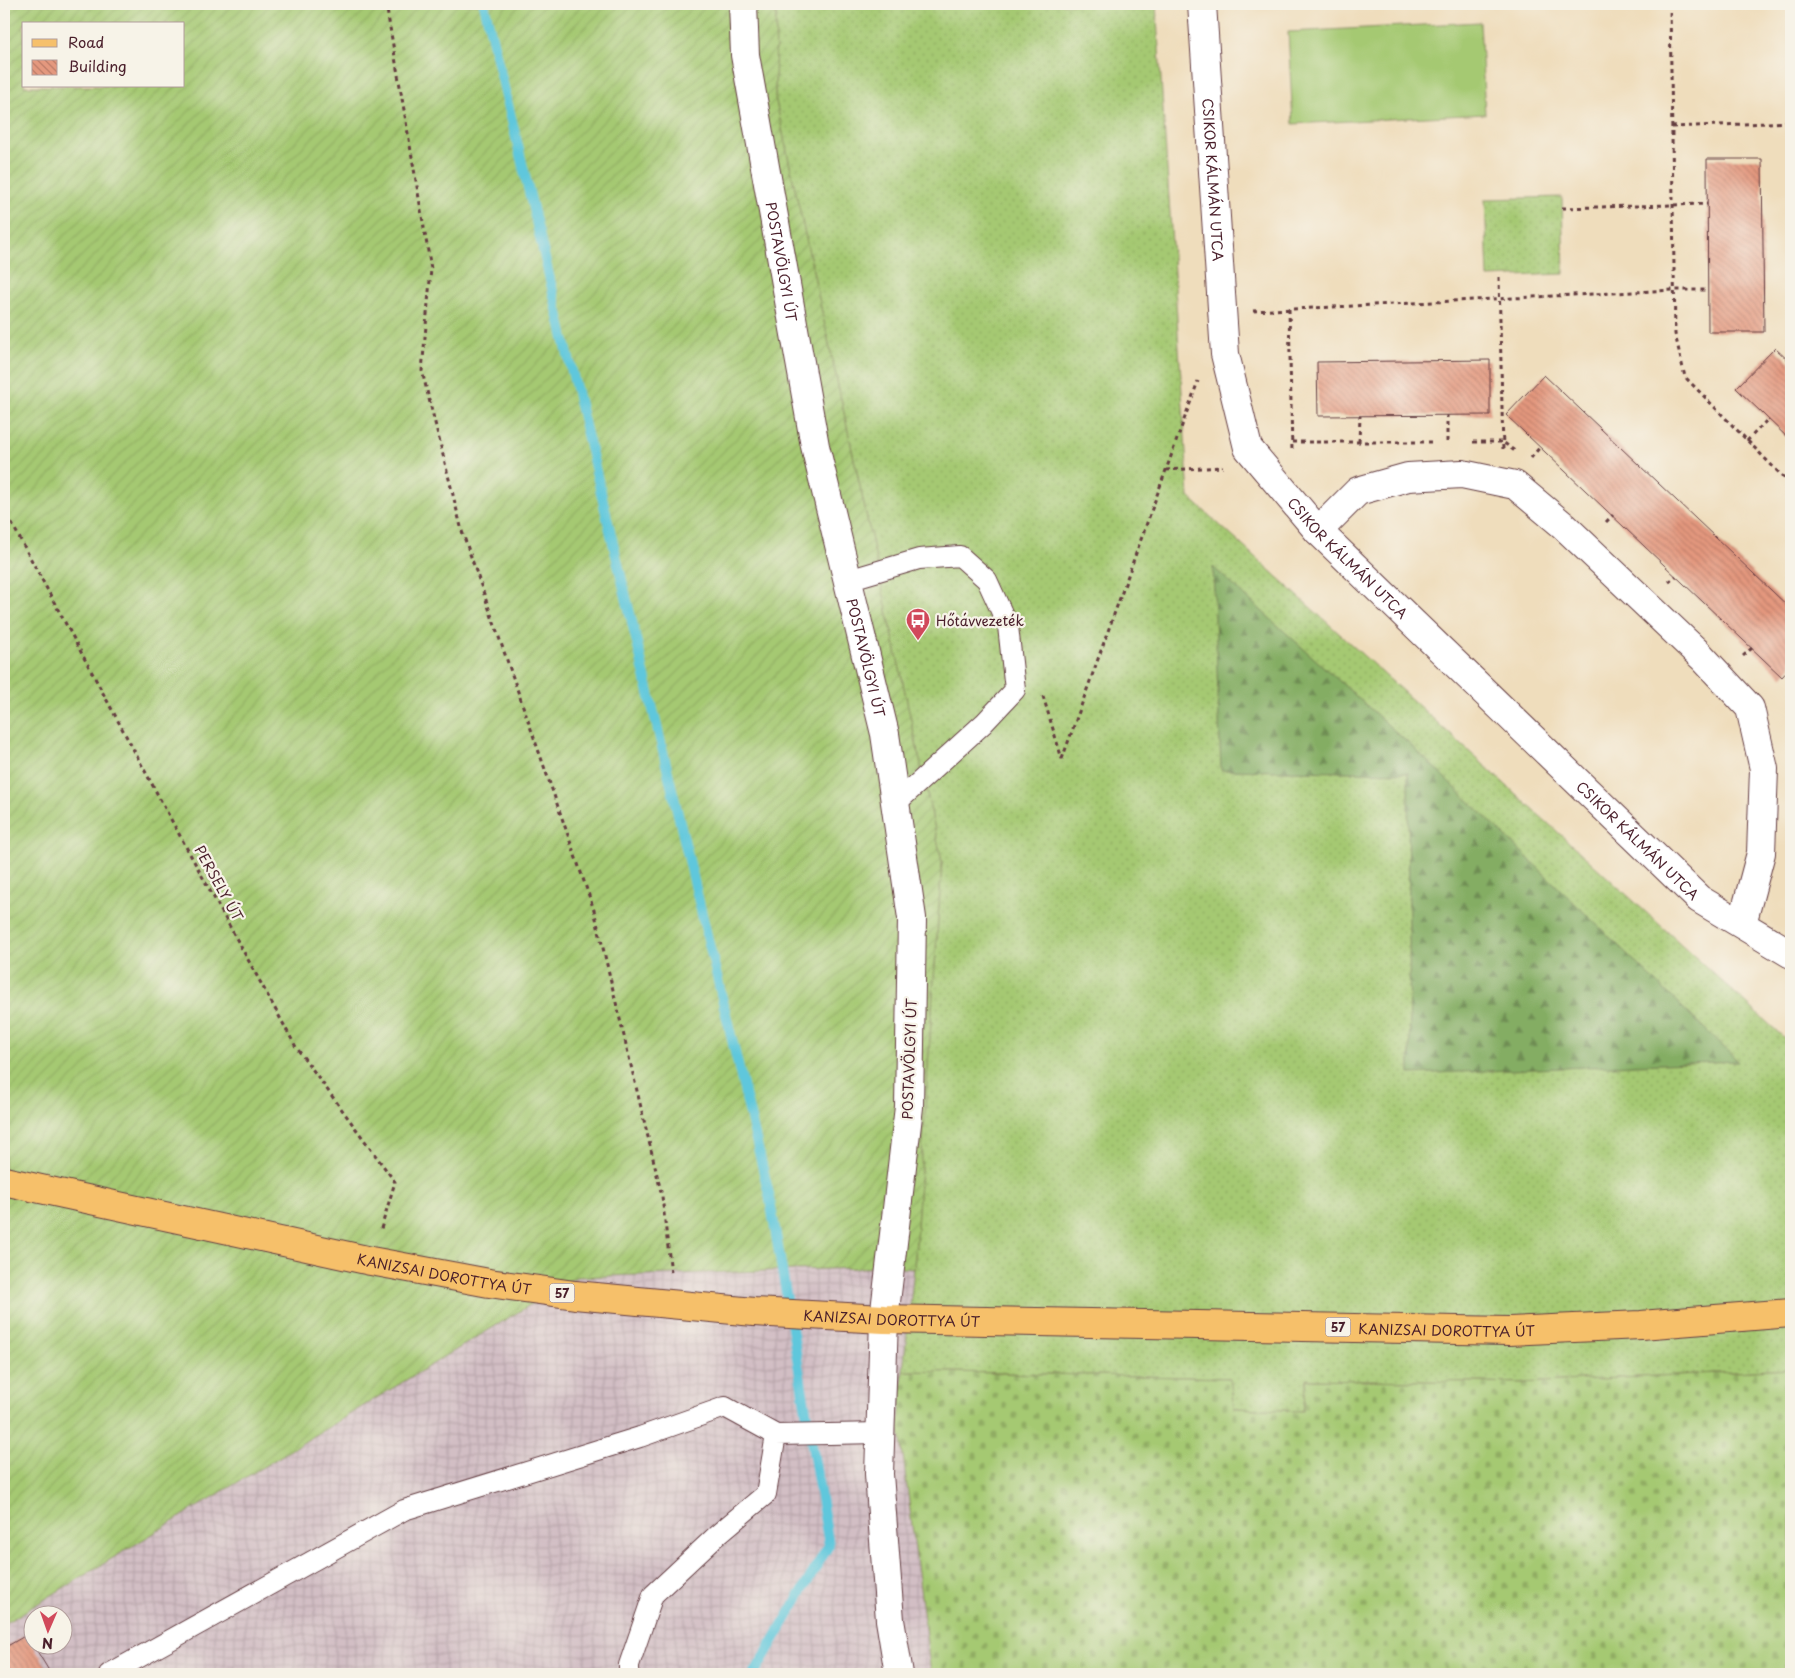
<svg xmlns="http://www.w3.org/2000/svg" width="1795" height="1678" viewBox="0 0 1795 1678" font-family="'Playpen Sans',sans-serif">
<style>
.industrial{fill:url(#industrial-grid);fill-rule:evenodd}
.grass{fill:url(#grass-dots);stroke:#78744e}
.forest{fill:url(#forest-firs);stroke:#676648}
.cemetery{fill:url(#cemetery-stones);stroke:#78744e}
.garden{fill:url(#garden-furrows);stroke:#78744e;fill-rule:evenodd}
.pitch{fill:#a5c972;stroke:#78744e}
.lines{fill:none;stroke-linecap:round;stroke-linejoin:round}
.stream{stroke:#5fc7dc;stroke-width:10}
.building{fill:url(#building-back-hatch)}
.service-casing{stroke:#633c41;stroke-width:22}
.minor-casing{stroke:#633c41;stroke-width:30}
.tertiary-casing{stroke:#633c41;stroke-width:30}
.primary-casing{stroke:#633c41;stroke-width:30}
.path{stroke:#633c41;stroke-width:3;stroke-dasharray:4 4;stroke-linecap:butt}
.service{stroke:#fff;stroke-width:20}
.minor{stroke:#fff;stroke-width:28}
.tertiary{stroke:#fff;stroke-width:28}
.primary{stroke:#f6c06b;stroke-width:28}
.labels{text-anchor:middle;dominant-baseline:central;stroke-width:4.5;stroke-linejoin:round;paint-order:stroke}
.shield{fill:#f7f3e8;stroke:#7e5f64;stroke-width:1}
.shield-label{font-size:12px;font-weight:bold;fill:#4a1f2b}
.street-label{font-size:14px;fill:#4a1f2b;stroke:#f7f3e8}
.poi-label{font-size:14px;fill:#4a1f2b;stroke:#f7f3e8;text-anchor:start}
</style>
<defs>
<pattern id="industrial-grid" width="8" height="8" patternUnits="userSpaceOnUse" patternTransform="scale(1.25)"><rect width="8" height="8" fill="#d2bec4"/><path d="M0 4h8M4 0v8" fill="none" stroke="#b6a3a9"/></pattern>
<pattern id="grass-dots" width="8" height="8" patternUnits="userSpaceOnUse" patternTransform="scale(1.25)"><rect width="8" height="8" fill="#a5c972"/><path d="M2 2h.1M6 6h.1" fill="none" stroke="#90ac63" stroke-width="1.8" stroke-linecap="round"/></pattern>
<pattern id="forest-firs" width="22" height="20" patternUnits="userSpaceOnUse" patternTransform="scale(1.25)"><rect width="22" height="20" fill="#84ad64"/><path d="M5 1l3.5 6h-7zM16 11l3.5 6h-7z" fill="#6e8c53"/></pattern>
<pattern id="cemetery-stones" width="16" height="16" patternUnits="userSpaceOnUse" patternTransform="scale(1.25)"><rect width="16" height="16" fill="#a5c972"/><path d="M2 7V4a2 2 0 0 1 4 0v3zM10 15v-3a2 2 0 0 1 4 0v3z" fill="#90ac63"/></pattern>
<pattern id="garden-furrows" width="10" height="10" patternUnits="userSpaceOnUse" patternTransform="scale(1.25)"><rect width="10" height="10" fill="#a5c972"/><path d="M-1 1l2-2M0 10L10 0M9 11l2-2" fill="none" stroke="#90ac63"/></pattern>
<pattern id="building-back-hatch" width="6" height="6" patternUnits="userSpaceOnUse" patternTransform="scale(1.25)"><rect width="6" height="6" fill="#e4987e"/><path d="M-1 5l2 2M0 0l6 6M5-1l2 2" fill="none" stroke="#bb7b67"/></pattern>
</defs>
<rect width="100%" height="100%" fill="#f7f3e8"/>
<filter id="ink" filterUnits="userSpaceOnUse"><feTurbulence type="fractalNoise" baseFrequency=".02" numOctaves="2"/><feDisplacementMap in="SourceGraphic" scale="10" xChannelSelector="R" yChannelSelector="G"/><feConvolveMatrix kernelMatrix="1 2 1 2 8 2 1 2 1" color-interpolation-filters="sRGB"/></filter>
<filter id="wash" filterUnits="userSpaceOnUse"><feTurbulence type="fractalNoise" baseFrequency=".0096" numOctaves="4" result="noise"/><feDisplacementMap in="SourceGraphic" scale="20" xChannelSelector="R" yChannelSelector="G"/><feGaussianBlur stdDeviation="1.12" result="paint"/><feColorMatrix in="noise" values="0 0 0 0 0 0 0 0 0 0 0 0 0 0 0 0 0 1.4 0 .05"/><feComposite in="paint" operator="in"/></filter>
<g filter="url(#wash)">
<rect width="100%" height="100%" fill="#efddbc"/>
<path class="industrial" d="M890,1267l24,2 -15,155 32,250h-927v-50l572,-347zM32,1616h30v30h-30z"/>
<path class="grass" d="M776,4h380l33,493 602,547v325l-266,14 -218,-4 -4,32 -69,-3 -5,-30 -326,-7 11,-102 28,-407 -167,-765z
M1562,197l2,77 -76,3 -3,-78z"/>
<path class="forest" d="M1213,567l204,184 321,310 -328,13 -2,-301 -187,-3z"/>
<path class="cemetery" d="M1791,1369v305h-860l-32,-250 4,-53 327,7 4,30 69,3 4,-32 218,4z"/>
<path class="garden" d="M4,4h772l-1,93 167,765 -28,407 -24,-2 -314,10 -572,347zM24,24h160v62h-160z"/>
<path class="pitch" d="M1480,22l5,92 -192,10 -5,-92z"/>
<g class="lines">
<path class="stream" d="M484,4l285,1190 60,351 -75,129"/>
</g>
<g id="blocks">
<path class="building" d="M1707,159h55l2,173h-56z
M1775,348l16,15v78l-55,-53z
M1490,360v55l-172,1 -1,-54z
M1544,375l247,234v58l-9,10 -276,-262z
M28,1634l4,12h2l17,28h-47v-26z"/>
</g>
</g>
<g filter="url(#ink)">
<use href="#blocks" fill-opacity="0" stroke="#633c41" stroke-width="1"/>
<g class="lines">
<defs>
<path id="service" d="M848,580l71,-21 41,-3 27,24 21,46 7,64 -31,33 -89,81
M109,1674l295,-164 236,-73 85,-30 51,28 105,-2
M629,1674v-9l24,-70 63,-59 50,-42 10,-59"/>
<g id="minor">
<path id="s1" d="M1202,4l23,350 23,94 70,83 381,368 92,55"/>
<path d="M1318,531l40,-40 50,-14 54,-3 53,11 49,41 138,131 48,51 14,61 -3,84 -19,71"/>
<path d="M884,1319l-5,155 11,146 9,54"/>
</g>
<g id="tertiary">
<path id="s2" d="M743,4l2,51 70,391 70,288 27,184 -3,189 -25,212"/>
</g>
<g id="primary">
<path id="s3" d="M4,1181l367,80 118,22 86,12 179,17 130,7 625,12 132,-6 150,-12"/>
</g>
</defs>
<use href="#service" class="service-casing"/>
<use href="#minor" class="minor-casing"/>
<use href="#tertiary" class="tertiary-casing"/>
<use href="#primary" class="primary-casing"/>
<path class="path" d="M386,4l45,265 -9,102 40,160 132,379 68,286 9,77
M1670,4l5,330 10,43 106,108
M1672,127l119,-5
M1562,208l145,-4
M1499,277l4,174
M1289,309l3,142
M1253,311l421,-21h34
M1747,441l21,-22
M1292,442h139
M1359,442l1,-26
M1447,442v-27
M1473,442h30l13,10
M1531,458l9,-11
M1166,470l57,-3
M4,509l170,316 122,222 99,135 -15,50
M1606,522l7,-7
M1669,582l7,-6
M1743,656l9,-8
M1043,696l19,63
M1062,759l136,-378"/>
<use href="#service" class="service"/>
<use href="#minor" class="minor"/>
<use href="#tertiary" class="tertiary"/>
<use href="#primary" class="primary"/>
</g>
</g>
<defs>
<symbol id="bus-pin" viewBox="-11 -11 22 30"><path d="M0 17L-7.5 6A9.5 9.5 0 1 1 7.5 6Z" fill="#d1495b" stroke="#f7f3e8"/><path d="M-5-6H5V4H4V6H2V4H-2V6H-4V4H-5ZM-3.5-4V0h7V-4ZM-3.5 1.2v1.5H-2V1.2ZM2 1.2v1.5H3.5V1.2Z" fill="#fff"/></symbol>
</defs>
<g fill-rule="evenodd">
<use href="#bus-pin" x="904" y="606" width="28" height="38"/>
</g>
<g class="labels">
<g class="shield">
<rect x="549.5" y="1283.5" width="25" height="19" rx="4"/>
<rect x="1325.5" y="1317.5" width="25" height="19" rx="4"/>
</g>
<g class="shield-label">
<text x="562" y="1293">57</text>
<text x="1338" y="1327">57</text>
</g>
<g class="street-label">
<text stroke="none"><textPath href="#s1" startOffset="176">CSIKOR KÁLMÁN UTCA</textPath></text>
<text stroke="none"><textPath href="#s2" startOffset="261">POSTAVÖLGYI ÚT</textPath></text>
<text stroke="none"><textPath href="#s1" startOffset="596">CSIKOR KÁLMÁN UTCA</textPath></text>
<text stroke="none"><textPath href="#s2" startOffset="666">POSTAVÖLGYI ÚT</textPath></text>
<text stroke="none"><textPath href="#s1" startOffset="1001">CSIKOR KÁLMÁN UTCA</textPath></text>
<text transform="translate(219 883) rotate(61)">PERSELY ÚT</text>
<text transform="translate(909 1059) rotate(-88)">POSTAVÖLGYI ÚT</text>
<text stroke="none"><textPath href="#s3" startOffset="450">KANIZSAI DOROTTYA ÚT</textPath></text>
<text stroke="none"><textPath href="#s3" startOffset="900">KANIZSAI DOROTTYA ÚT</textPath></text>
<text stroke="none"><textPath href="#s3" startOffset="1455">KANIZSAI DOROTTYA ÚT</textPath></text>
</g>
<g class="poi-label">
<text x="936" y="620">Hőtávvezeték</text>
</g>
</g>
<rect width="1795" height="1678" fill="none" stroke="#f7f3e8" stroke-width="20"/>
<rect x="22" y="22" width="162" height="65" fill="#f7f3e8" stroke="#b29e9c"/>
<rect x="32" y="39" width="25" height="8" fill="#f6c06b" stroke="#b29e9c"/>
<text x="68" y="48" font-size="15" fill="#4a1f2b">Road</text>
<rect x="32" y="60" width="25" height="15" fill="url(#building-back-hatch)" stroke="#b29e9c"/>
<text x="68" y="72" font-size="15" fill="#4a1f2b">Building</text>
<g transform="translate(48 1630) rotate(182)"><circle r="24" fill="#f7f3e8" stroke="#b29e9c"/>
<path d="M0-4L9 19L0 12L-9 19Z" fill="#d1495b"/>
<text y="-8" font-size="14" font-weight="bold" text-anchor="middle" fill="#4a1f2b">N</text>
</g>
</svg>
